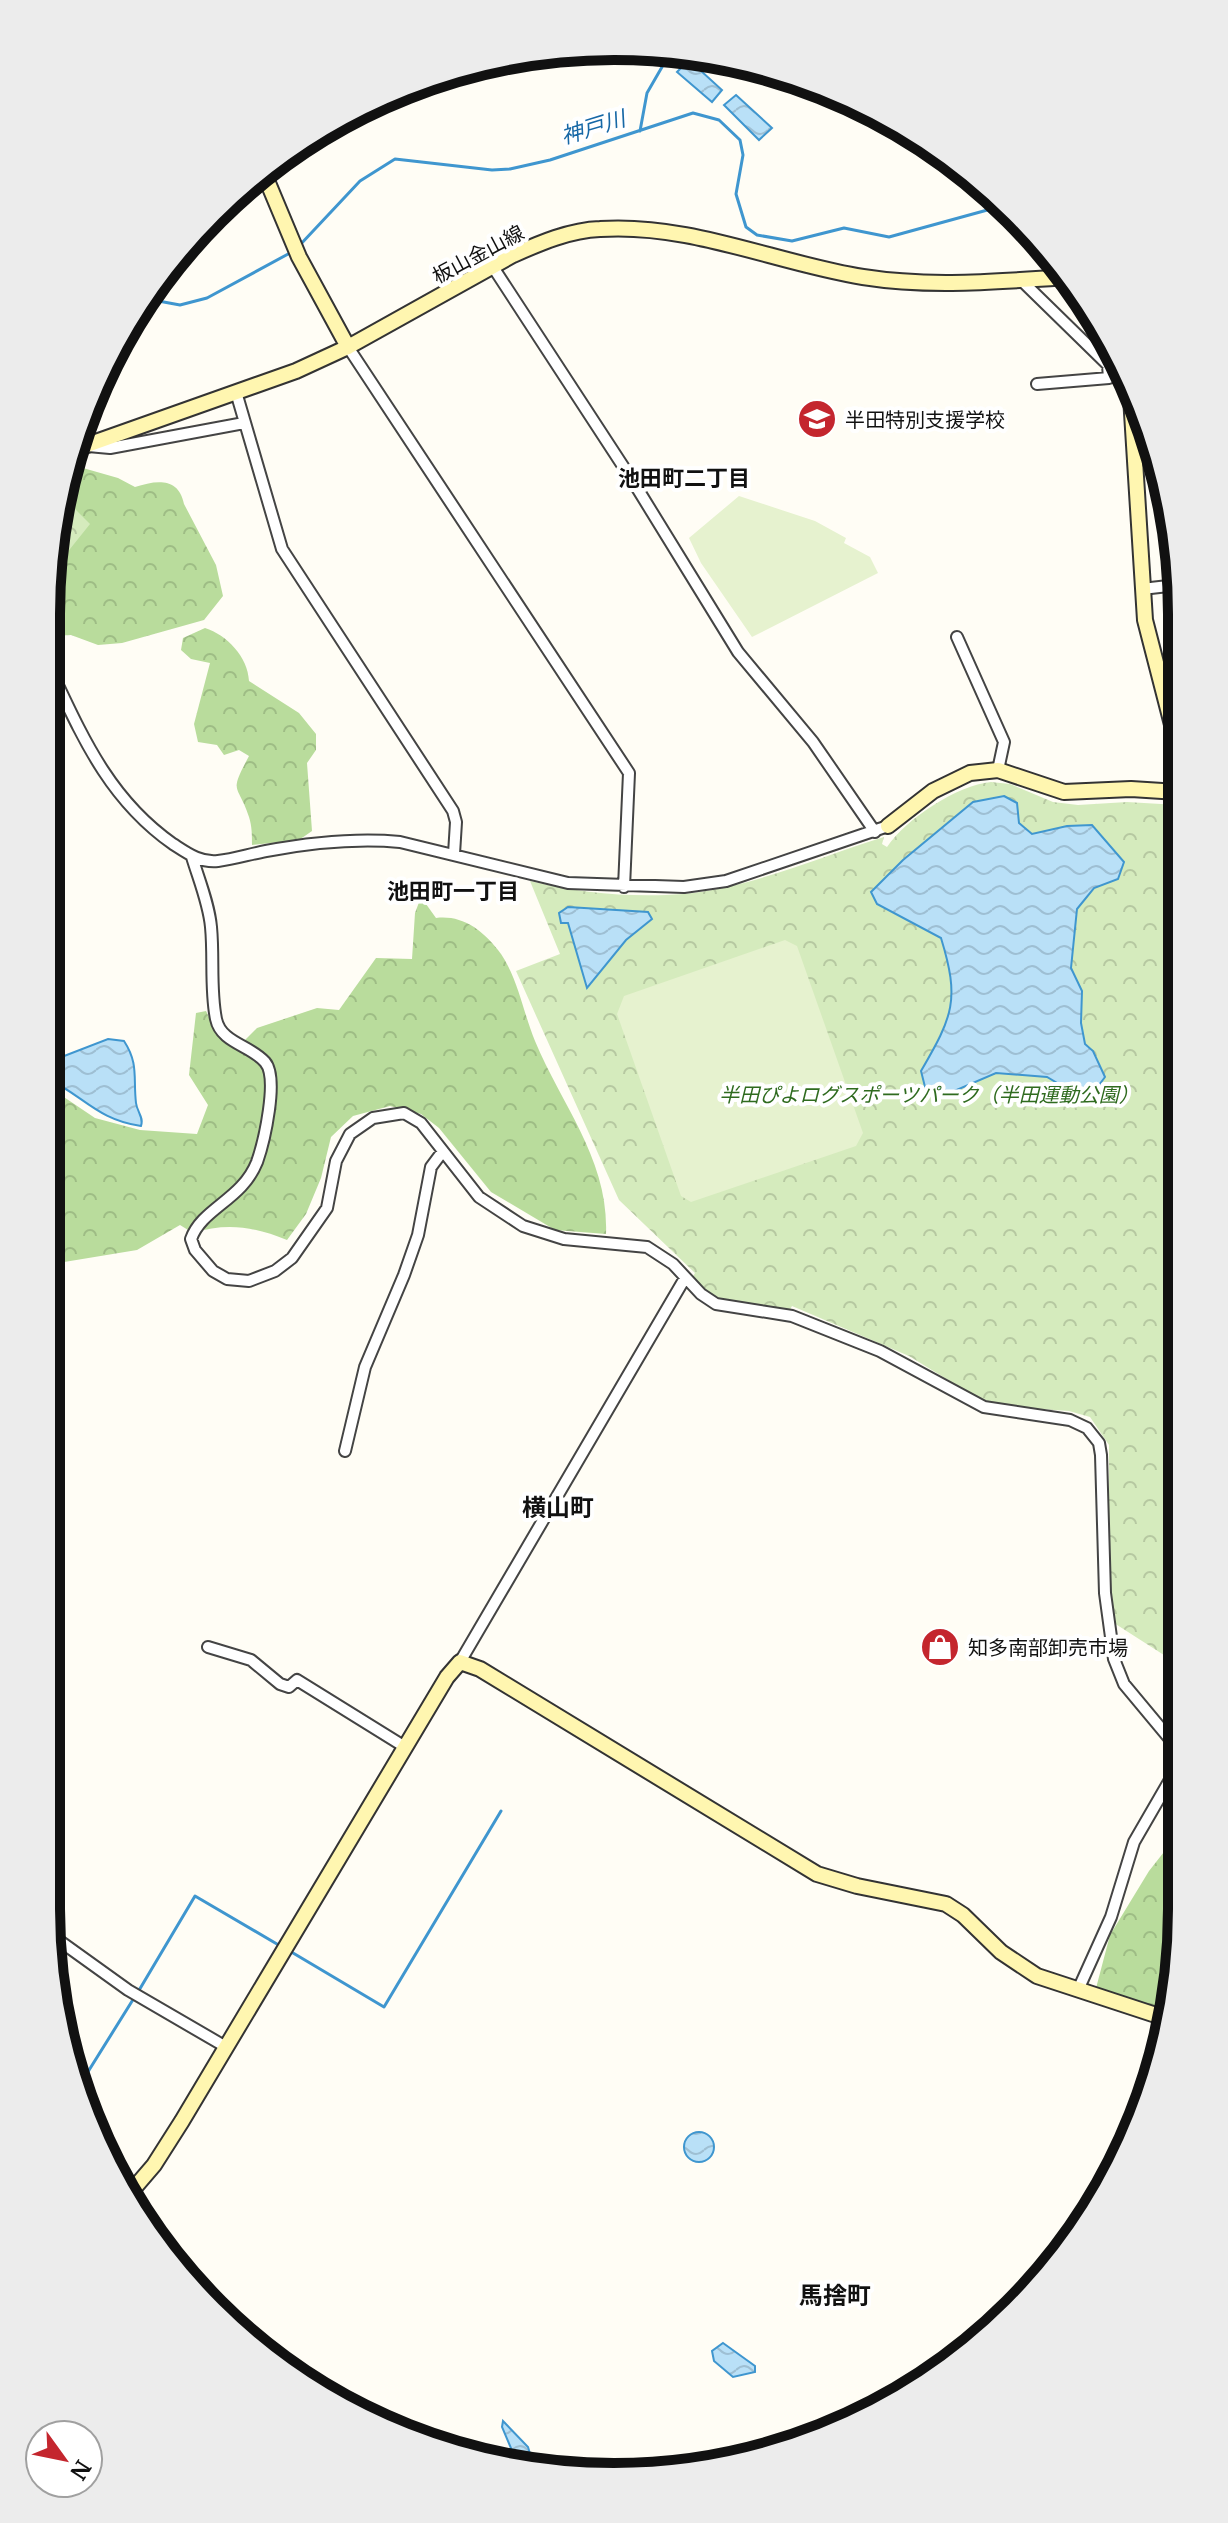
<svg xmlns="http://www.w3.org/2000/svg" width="1228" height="2523" viewBox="0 0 1228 2523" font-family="Merriweather,'Noto Sans JP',serif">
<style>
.forest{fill:url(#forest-crowns)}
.park{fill:url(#park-crowns)}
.pitch{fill:#e6f2cf}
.water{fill:url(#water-waves);stroke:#3f96cf;stroke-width:2}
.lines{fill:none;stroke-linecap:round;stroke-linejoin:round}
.stream{stroke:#3f96cf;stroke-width:3}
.street-casing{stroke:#444;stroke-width:14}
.secondary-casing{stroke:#333;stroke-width:18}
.street{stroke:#fff;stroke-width:10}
.secondary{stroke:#fff6b0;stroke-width:14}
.labels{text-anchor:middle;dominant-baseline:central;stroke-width:8;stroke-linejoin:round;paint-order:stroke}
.street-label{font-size:20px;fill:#111;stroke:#fff}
.poi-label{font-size:20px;fill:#111;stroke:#fff;text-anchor:start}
.park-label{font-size:20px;font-style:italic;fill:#2f6b1f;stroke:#fff}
.water-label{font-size:22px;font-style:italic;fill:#1768a6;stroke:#fff}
.neighbourhood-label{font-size:22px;font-weight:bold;fill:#111;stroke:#fff}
.quarter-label{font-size:24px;font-weight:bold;fill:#111;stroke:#fff}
.rim{fill:none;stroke:#111;stroke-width:10}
</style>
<defs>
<pattern id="forest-crowns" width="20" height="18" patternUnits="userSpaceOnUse" patternTransform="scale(2)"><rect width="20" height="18" fill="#b9dc9c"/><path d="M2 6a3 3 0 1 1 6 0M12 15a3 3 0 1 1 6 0" fill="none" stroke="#9ebc85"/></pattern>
<pattern id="park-crowns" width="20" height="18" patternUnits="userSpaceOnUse" patternTransform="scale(2)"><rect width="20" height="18" fill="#d5ebbd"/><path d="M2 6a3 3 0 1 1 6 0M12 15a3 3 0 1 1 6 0" fill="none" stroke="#b6c8a1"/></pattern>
<pattern id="water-waves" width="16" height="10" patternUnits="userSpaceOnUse" patternTransform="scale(2)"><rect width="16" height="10" fill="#b9e0f7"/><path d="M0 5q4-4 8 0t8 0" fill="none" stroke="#9ebfd3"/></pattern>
</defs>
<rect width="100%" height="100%" fill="#fffdf5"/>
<path class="forest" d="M76,466l42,12 17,9c21,-7 44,-10 49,17l32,61 7,31 -19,24 -82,23 -24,2 -27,-10 -18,1 -7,-4 11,-129 11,-35z
M205,628c22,7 43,29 44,53l50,32 17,21v16l-9,13 5,68 -13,9 -47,5c0,-9 0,-19 -3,-28 -11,-34 -21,-22 0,-61l-10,-6 -15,5 -7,-10 -19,-3 -4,-18 16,-61 -19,-4 -10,-9 2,-12z
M421,897l15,21c26,-3 45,11 62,32 19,24 25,62 37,91 27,65 74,119 71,193l-51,-4 -64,-38 -52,-64 -18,-14 -31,-8 -37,10 -22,21 -10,41 -15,36 -19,26c-32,-13 -60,-18 -94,-7l-13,-8 -43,25 -91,15v-180l49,33 45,12 57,4 11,-29 -19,-30 7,-62 10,-2 11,22 19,16 21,-21 60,-20 22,2 37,-52 36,1 3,-46z
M1182,1829v80l-5,49 -12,13 -5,20 13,13 -1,8 -77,-20 15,-57 39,-64z"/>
<path class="park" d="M70,504l20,20 -40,50 6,-60z
M991,782l19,2 43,18 25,3 49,-3 51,3 3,861 -67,-43 -5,-31v-147l-19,-28 -21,-6 -69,-5 -29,-12 -62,-38 -117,-50 -4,7 -70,-13 -27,-20 4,-7 -76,-73 -103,-229 44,-17 -30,-73c49,12 103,17 153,13 68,-6 136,-37 201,-57l-2,7 5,3c19,-28 70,-62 104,-65z"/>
<path class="pitch" d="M739,496l76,25 31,17 -2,5 26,14 8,16 -126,64 -51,-74 -12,-25z
M785,940l12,6 66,187 -7,13 -165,56 -10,-6 -64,-182 7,-18z
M1180,1236v94c-16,-31 -14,-63 0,-94z"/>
<path class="water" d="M689,60l33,30 -10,12 -35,-30z
M736,95l36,33 -13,12 -35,-35z
M1004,796l13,7 2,20 13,11 35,-8 25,-1 32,37 -6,17 -24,9 -17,21 -6,59 11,23 -1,32 4,21 8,7 12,26 -6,8 -30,5 -22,-13 -51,-4 -44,19 -27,-5 -4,-16c32,-55 39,-71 20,-133l-64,-34 -6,-12 32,-32 70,-58z
M568,907l80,5 4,7 -26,21 -39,48 -19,-65h-7l-2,-10z
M108,1039l16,2c15,23 9,37 12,62 1,9 8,14 5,23 -44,-6 -58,-31 -95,-48v-15z
M684 2147a15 15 0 1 1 30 0a15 15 0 1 1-30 0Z
M723,2343l32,23v6l-22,5 -19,-16 -2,-10z
M503,2421l25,26 6,20h-15l-17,-40z"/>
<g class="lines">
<path class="stream" d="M640,131l7,-38 15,-26 -4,-17
M299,246l61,-65 35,-22 97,11 18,-1 40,-9 143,-47 26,7 21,20 3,15 -7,39 10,33 11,8 35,6 52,-13 45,9 113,-31
M142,298l38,7 27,-7 83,-45
M288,1950l96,57 117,-196
M138,1992l57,-96 87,51
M76,2091l58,-93"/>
<defs>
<path id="street" d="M493,267l141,216 104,169 75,90 62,90
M1021,280l87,85 1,13 -72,6
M348,347l281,426 -5,114
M236,392l46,157 171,262 3,11 -2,32
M88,446l22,2 134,-25
M1142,589l35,-4
M957,637l47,105 -6,28
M46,660c34,71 60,137 127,184 14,9 27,19 45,17 16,-2 32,-7 48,-10 43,-8 91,-13 134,-9l168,41 116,4 42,-6 162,-55
M46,706l20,-4
M192,857c7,23 17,47 19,70 3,31 -1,62 5,92 5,24 34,26 49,43 14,16 -1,80 -8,100 -15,38 -55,46 -66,77l4,11 18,21 14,8 22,2 26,-10 17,-13 35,-50 9,-47 14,-27 23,-16 31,-5 17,10 58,74 44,29 41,13 83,8 26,17 28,30 15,10 76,12 88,35 104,56 86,13 17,8 12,15 2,12 4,138 9,66 10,25 45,54 6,19 -4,21 -37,64 -23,75 -33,73
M345,1451l20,-84 39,-92 14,-40 13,-68 12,-16
M208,1647l43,13 29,24 9,3 8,-7 108,67
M460,1662l225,-384
M50,1934l78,56 98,57"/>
<path id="secondary" d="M263,171l36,86 49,90
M1130,381l15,239 33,128
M73,450l223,-79 52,-24 165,-92c27,-12 57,-25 87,-26 90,-6 176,34 263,48 69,11 138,4 207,0
M888,826l45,-35 37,-18 28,-3 66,22 67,-3 47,3
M130,2193l24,-28 28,-44 265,-444 13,-15 20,7 337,205 40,12 89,18 17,11 38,37 36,24 134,44"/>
</defs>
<use href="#street" class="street-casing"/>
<use href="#secondary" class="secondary-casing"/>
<use href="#street" class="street"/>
<use href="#secondary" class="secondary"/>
</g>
<defs>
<symbol id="school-disc" viewBox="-11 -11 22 22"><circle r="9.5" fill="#c4262e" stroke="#fff"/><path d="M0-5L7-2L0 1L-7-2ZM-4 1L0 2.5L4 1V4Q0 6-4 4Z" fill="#fff"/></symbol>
<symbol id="shop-disc" viewBox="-11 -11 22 22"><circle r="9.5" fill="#c4262e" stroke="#fff"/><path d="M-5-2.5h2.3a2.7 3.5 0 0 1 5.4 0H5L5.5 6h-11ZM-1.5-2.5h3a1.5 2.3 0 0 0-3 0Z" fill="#fff"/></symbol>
</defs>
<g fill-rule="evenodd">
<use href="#school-disc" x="795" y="397" width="44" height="44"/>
<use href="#shop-disc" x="918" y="1625" width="44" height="44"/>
</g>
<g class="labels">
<g class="street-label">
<text transform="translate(478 254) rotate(-28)">板山金山線</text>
</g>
<g class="poi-label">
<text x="845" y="419">半田特別支援学校</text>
<text x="968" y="1647">知多南部卸売市場</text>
</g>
<g class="park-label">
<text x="929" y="1094">半田ぴよログスポーツパーク（半田運動公園）</text>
</g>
<g class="water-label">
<text transform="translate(593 127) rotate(-17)">神戸川</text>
</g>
<g class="neighbourhood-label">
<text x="684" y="478">池田町二丁目</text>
<text x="453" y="891">池田町一丁目</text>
</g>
<g class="quarter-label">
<text x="558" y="1507">横山町</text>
<text x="835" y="2295">馬捨町</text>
</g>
</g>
<path d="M0 0H1228V2523H0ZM614 60H614A554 554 0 0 1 1168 614V1909A554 554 0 0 1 614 2463H614A554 554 0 0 1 60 1909V614A554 554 0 0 1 614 60Z" fill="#ececec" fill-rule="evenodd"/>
<path class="rim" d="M614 60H614A554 554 0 0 1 1168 614V1909A554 554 0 0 1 614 2463H614A554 554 0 0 1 60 1909V614A554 554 0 0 1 614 60Z"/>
<g transform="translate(64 2459) rotate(123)"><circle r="38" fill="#ffffff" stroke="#a0a0a0" stroke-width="2"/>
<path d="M0-6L14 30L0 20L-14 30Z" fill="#c4262e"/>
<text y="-12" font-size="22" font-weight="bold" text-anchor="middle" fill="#111111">N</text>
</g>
</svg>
